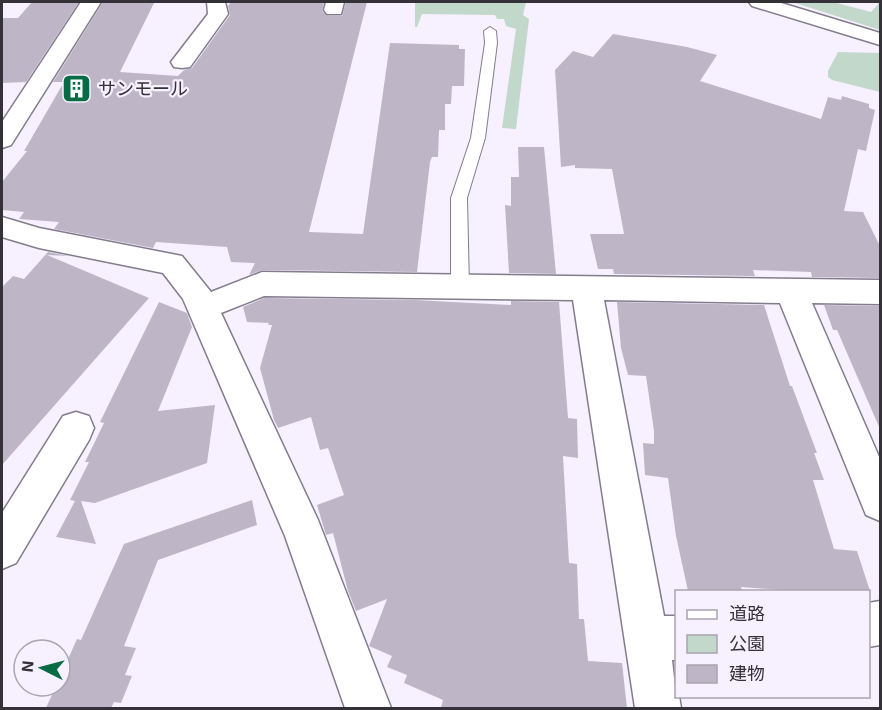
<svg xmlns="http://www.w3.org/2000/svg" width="882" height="710" viewBox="0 0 882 710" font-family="'Exo 2','Noto Sans JP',sans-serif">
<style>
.green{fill:#c2d8ca}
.building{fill:#beb6c7}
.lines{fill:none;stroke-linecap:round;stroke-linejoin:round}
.lane-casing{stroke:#837c8c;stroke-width:2}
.street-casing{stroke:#837c8c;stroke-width:3}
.lane{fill:#fff;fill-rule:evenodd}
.street{fill:#fff;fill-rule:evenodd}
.labels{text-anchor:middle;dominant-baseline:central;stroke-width:4.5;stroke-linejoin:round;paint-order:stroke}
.far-poi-label{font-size:18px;fill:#343138;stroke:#f7f0ff;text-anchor:start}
</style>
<rect width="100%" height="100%" fill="#f7f0ff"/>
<path class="green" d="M415,2l111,1 -3,12 6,4 -13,110 -14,-1 14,-99 -10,-3 -2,-7h-7l-2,-4 -73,-1 -5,13h-2z
M792,2h41l38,10 9,-10v28z
M838,52l42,1v39l-48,-12 -4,-3v-6z"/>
<path class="building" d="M32,2h47l-53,80 -24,1v-65h16z
M103,2l51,1 -34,69 58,4 6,-6 8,-2 38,-53 -2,-9 3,-4h93l-2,9 5,5h15l4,-14h21l-58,230 54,2 27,-191 69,2v4h6l-1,37h-12l-1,18h-6v26h-6l-1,27h-6l-2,5 -13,110 -155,-2 -13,5 6,-12 -24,-1 -4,-15 -71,-5 -3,6 -99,-19 5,-7 -40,-3 5,-7 -22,-2v-28l25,-31h-3l40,-69h-11z
M613,34l74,13 30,8 -17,26 121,38 7,-22 13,3 1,-4 27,8v4l6,2 -9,41 -8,-2 -14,62 19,1 17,34v32l-68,-1 -1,-5 -58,-2 2,6 -141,-2 -1,-5h-15l-8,-35h34l-12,-65 -37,-1v-3l-14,2 -6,-97 18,-19 20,6z
M518,147h26l12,127 -47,-1 -4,-68 6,1v-29h8z
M48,252l21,4 -22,-1 102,43 -147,167v-178l11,-11 11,3z
M264,298l151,2 96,5v-4l48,1 9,116 9,1 1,39 -15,-2 6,107 8,1 2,55h5l4,42 34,2 5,45h-186l2,-8 -39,-17 3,-8 -20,-8 5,-11 -23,-10 18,-47 -31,12 -8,-20 -15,-58 -7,2 -9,-30 27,-10 -16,-47 -8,2 -9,-33 -33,11 -4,-8 -14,-52 12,-43h-4l1,-2 -22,-1 -4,-15z
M159,302l28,11 5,14 -34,84 57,-6 -8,58 -112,40 -14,-2 15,43 -40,-7 19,-36 -5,-1 19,-38h-4l19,-39 -4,-1z
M617,302l147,3 26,81h2l25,67h-3l10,27h-11l21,69 23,2 13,40h-74l-55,-4 1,4h-54l-12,-55 -8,-58 -23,-3 -2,-32 11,1v-13l-8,-55 -18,-1 -7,-27z
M824,305l56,1v123l-43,-99h-4z
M252,500l5,25 -99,35 -34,86 12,2 -11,27 7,1 -11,27 -7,-1 -3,6h-65l10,-22h4v-9l17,-38 4,1 43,-96z"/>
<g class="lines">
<defs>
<path id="lane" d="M490,27l6,4 1,12 -12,95 -18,60 2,89 -3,5 -6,2 -6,-2 -3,-5v-89l20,-60 14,-95 -1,-12z"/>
<path id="street" d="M81,2h20l-90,143 -9,3v-26z
M207,2h18l3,12 -38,53 -8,1 -8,-1 -3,-5 37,-48z
M326,2h18l-3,12h-14l-3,-4z
M749,2h29l102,31v12l-128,-39z
M2,217l37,11 143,28 29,36 51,-20 618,8v24l-68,-1 68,156v62l-14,-6 -86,-212 -176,-3 60,316h12v44h-4l4,36h3l2,12h-46l-62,-408 -309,-4 -43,17 97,207 73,188h-46l-60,-172 -102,-237 -20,-26 -124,-25 -37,-11z
M76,412l13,4 5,12 -5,12 -73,123 -14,6v-56l61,-97z
M880,601v44l-12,2v-44z"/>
</defs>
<use href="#lane" class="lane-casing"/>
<use href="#street" class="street-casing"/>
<use href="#lane" class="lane"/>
<use href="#street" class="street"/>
</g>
<defs>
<symbol id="building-square" viewBox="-11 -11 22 22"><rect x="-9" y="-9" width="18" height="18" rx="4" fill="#076c43" stroke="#f7f0ff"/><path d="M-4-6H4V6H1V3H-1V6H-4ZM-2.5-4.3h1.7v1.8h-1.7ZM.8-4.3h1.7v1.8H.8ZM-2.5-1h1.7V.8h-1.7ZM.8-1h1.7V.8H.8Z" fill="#fff"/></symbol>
</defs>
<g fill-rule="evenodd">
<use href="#building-square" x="60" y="72" width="33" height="33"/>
</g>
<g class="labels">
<g class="far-poi-label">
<text x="98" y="88">サンモール</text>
</g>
</g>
<rect width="882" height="710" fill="none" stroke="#343138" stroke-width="6"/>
<rect x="675" y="590" width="195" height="108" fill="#f7f0ff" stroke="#a9a4af" stroke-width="1.5"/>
<rect x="687" y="610" width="30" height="9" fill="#ffffff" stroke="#a9a4af" stroke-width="1.5"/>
<text x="729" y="620" font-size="18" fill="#343138">道路</text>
<rect x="687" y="635" width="30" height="18" fill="#c2d8ca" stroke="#a9a4af" stroke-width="1.5"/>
<text x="729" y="650" font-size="18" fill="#343138">公園</text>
<rect x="687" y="665" width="30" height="18" fill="#beb6c7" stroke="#a9a4af" stroke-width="1.5"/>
<text x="729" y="680" font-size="18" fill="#343138">建物</text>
<g transform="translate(42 668) rotate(276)"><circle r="28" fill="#f7f0ff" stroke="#a9a4af" stroke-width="1.5"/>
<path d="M0-4.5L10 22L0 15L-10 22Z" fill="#076c43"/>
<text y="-9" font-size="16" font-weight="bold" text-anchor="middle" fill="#343138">N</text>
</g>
</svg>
